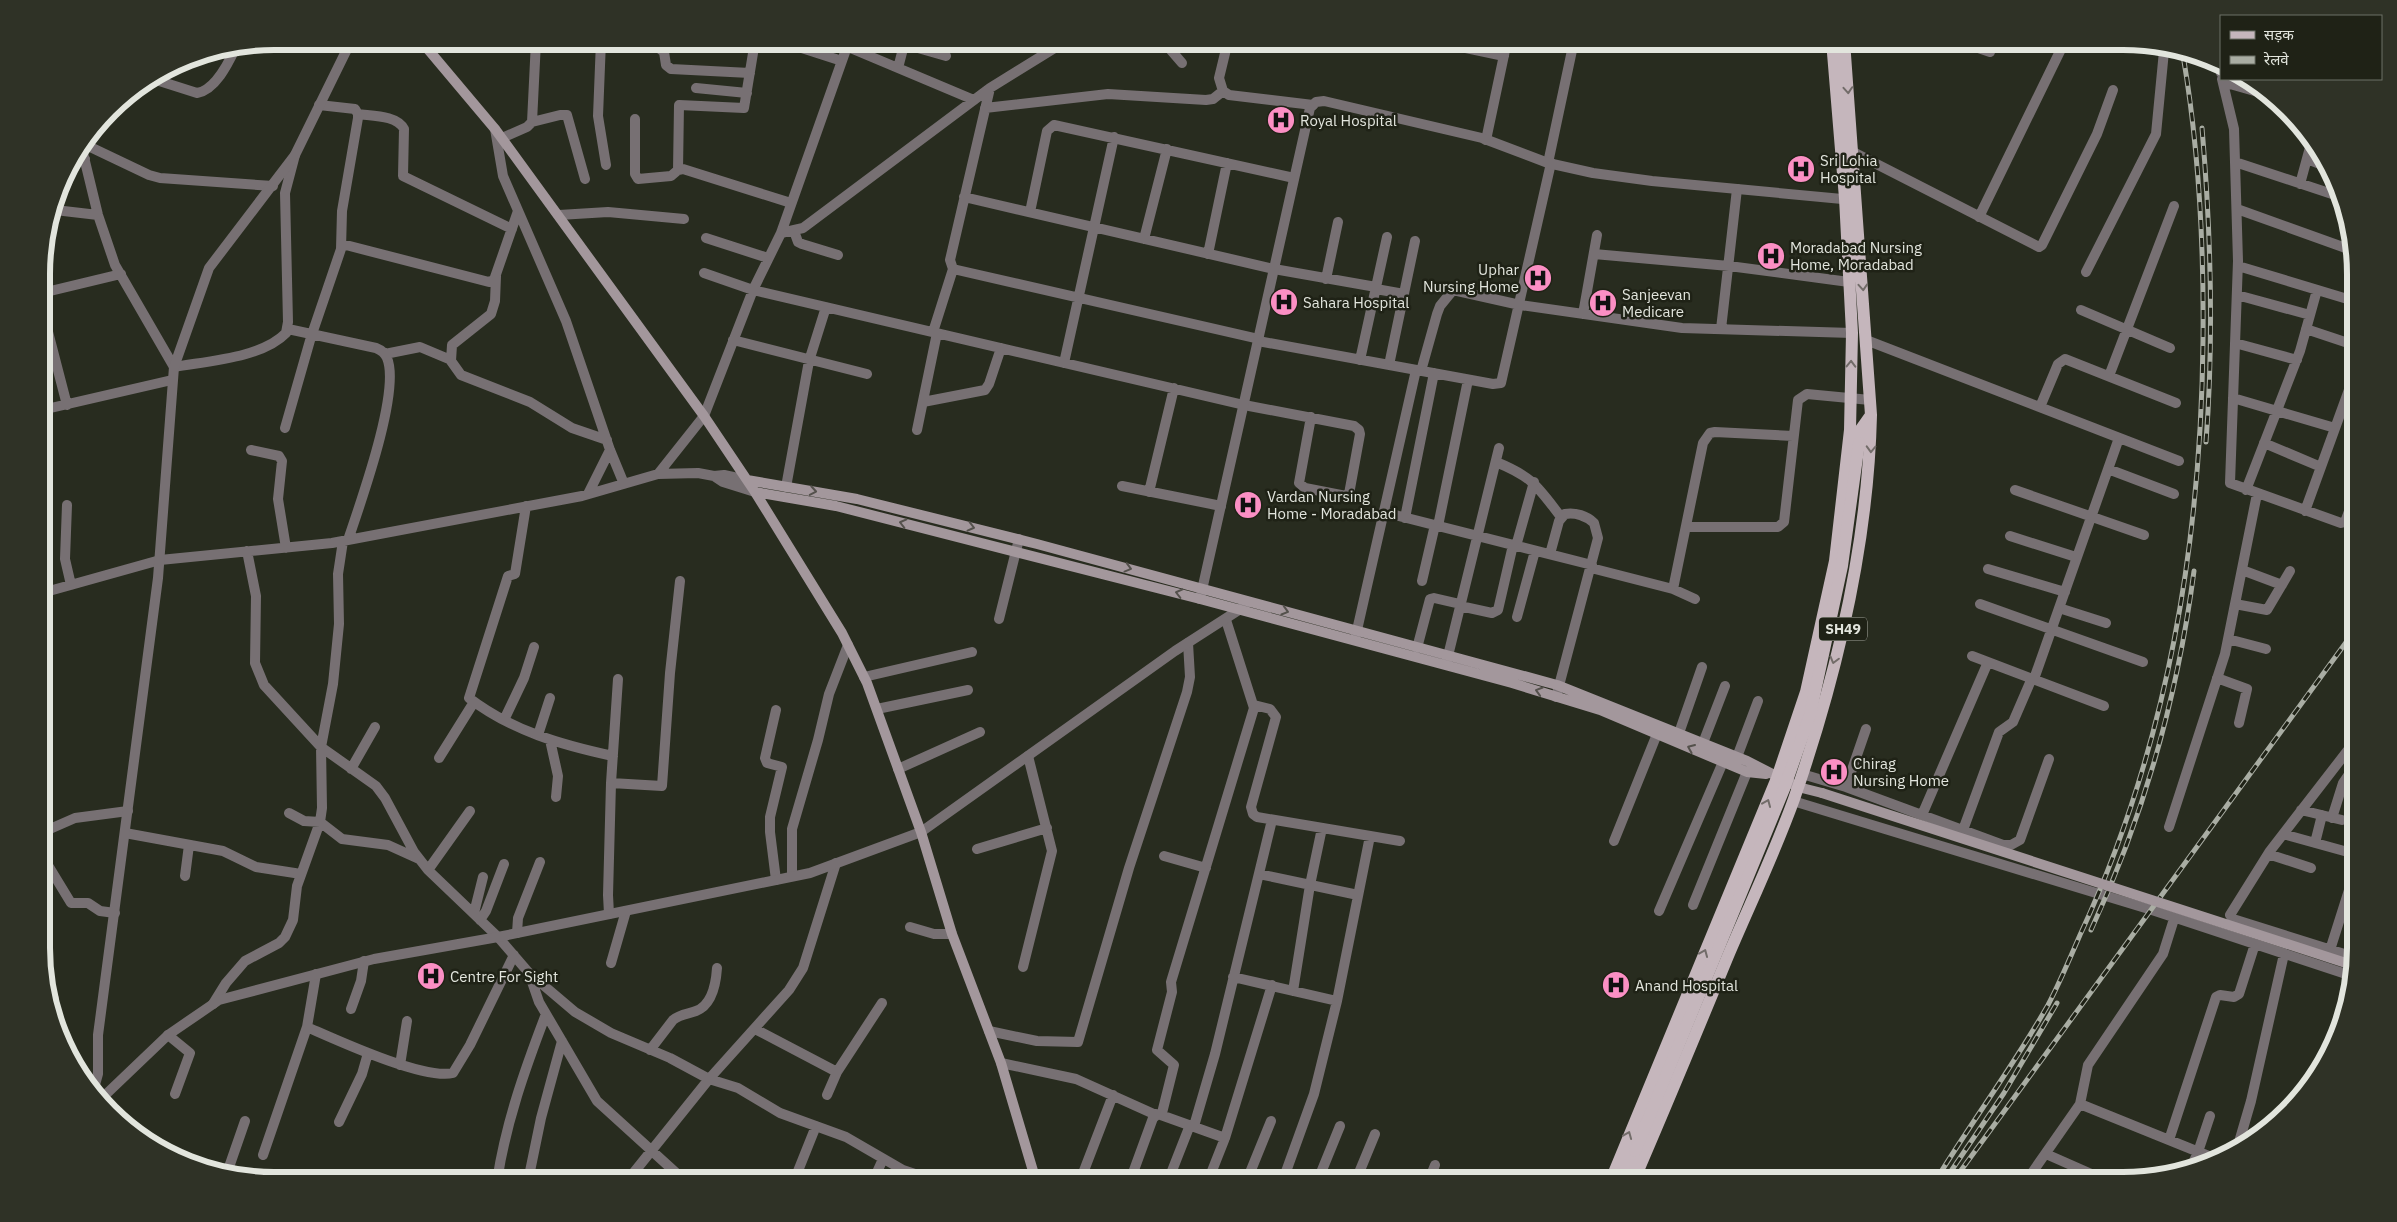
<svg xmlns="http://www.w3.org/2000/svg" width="2397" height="1222" viewBox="0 0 2397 1222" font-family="'IBM Plex Sans','Noto Sans Devanagari',sans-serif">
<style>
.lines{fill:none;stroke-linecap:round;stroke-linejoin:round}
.minor{stroke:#777073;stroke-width:10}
.tertiary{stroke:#777073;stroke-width:10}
.secondary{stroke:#a3979c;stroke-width:10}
.primary{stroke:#c5b6bc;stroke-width:12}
.rail-casing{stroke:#a9ada3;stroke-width:5}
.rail{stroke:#1f2216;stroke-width:3;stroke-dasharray:9;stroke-linecap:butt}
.secondary-bridge{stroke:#a3979c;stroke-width:10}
.primary-bridge{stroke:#c5b6bc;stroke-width:12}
.oneway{stroke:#726c69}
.oneway2{stroke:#54514c}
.labels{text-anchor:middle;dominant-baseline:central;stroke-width:5;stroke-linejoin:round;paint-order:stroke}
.shield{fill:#1f2216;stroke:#a8aaa1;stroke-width:1}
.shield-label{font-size:14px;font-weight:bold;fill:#e2e5dd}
.poi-label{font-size:15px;fill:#e2e5dd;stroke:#1f2216;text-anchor:start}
.rim{fill:none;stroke:#e2e5dd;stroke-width:6}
</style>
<rect width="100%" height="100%" fill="#282c1f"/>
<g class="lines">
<path class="minor" d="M601,41l-3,75 8,49
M780,41l62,20
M1163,41l19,22
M1228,41l-9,37 4,13 6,4 84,10
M1958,41l32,11
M601,43l58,5 5,4 2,13 5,4 79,4
M904,44l42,12
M1447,44l57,12
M1845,46l24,-5
M848,47l126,53
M2219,64l2,9
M898,68l7,-27
M153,79l44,14c18,-3 31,-29 38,-44
M2222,79l12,50 4,132 -8,222 111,40 4,-1 9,-24
M2223,82l35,10
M696,88l51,5
M990,88l-40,172 3,9 306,70
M985,108l123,-14 98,6 7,-1 10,-8
M358,114c14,2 39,1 46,15l-1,47 109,53
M635,119v55l3,5 33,-3 7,-6 5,-1 108,34
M532,122l28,-7h7l18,64
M495,129l8,47 63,145 44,129 14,34
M502,138l25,-11 5,-5 4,-81
M1486,140l21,-99
M86,145l63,30 11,3 113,8
M82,149l16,66 17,50 59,102c33,-6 88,-9 112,-34l2,-11 -3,-129 10,-38
M1853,152l186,95 3,-2 55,-111 16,-44
M2307,159l21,8
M2235,162l106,35
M1548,163l26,-122
M71,164l14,-5
M678,170l1,-65 65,3 11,-67
M2300,184l12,-44
M964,197l310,72 102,18
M2237,209l117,42
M55,210l43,5
M1030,212l17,-81 7,-6 240,53
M559,215l49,-3 76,7
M1979,217l86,-176
M794,231l4,11 4,2 36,11
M781,233l22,-5 187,-140 76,-47
M706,238l62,20
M1144,239l23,-90
M342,244l147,38 5,-2 24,-69
M1208,254l19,-91
M1594,254l135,12 120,16
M2238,266l116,35
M2086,272l70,-138 8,-83
M704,273l49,17 491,115 110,21 5,4 1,4 -11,60 -3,2 -41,-8 -6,-5 12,-66
M496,276l-1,25 -4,13 -39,31 -1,16 10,14 69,27 42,26 35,12
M1326,279l12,-57
M1376,289l28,5
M42,293l79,-19
M2237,295l73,20
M2081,310l89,38
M1583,314l14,-79
M42,322l5,6 20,77
M288,329l88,19c5,2 9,5 11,10 14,33 -27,146 -39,182
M1721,329l16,-140
M2306,329l48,16
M933,332l20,-63
M733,340l134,34
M1866,340l313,121
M1258,341l235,43 8,-1 50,-220
M2235,343l62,17
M385,354l35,-7 31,13
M1360,360l27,-123
M1064,363l50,-226
M1389,365l26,-124
M1421,371l16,-57 3,-8 13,-16 67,15 162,23 170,5
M2109,376l65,-170
M2233,398l102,30
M923,402l62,-12 4,-6 12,-36
M2040,407l18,-43 7,-5 111,44
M42,410l130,-30
M285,428l26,-91 30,-88 1,-38 16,-93v-4l-3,-5 -36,-4
M917,430l20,-97
M2264,443l57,24
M251,450l28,6 3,5 -4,38 8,49
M1496,462c37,15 41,24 65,55
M2108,469l66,25
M658,474l46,-58 49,-126 28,-57 68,-192
M714,476l9,6 32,10
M1122,486l99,20
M786,487l23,-126 17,-54
M2015,490l129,45
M2246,490l54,-139 17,-61
M1149,492l25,-104
M588,494l22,-44
M67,505l-2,54 6,26
M526,506l-11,68 -7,2 -39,122c43,33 93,47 144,58
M2305,511l49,-135
M1383,512l209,53
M1405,518l29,-145
M1438,526l30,-146
M1686,527h92l6,-5 14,-122 9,-6 63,6
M2010,536l66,21
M1516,546l18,-64
M247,551l9,45 -1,67 9,22 57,62 55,39 9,12 29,54 14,18 70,67 31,36 46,39 36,21 59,25 39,21 29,9 42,25 66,24 57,33 33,11
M1550,554l9,-33 6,-7c10,-2 22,2 29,9l4,15 -42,159
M1591,568l82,21 22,10
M1988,569l77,23
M2242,570l40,15
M1422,581l13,-56
M1673,589l30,-146 7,-10 5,-1 78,4
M42,593l118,-33 172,-17 250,-47 76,-22 40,-1 16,3 10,-1 23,5
M1980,604l163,58
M2235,604l32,6 23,-39
M1460,606l32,7 6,-3 15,-65
M2059,608l47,15
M1517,617l18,-66
M999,619l20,-80
M1355,639l61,-269
M2228,639l38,10
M1417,648l13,-49 4,-1 26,6
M1972,656l132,50
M1446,664l53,-216
M864,677l108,-25
M2217,678l30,11 -8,34
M2034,679l85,-241
M1254,705l16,4 6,8 -25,90 2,7 4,3 143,24
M877,709l91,-19
M504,720l20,-42 10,-31
M1679,733l23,-66
M538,735l12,-37
M550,740l8,36 -2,21
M1703,743l22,-57
M1737,757l21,-56
M439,758l35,-56
M351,769l24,-42
M898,769l82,-37
M1802,774l44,13 157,58h8l9,-5 29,-81
M611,783l51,3 8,-113 10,-92
M1846,787l20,-58
M1793,801l359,109 197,65
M2301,810l41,10
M289,813l15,8 16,1 22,17 46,6 31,14
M1922,815l66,-153
M2332,818l11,-35 11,-16
M2169,827l56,-173 32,-160
M1963,830l36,-98 14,-10 19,-44
M43,832l32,-14 53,-7
M125,833l98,18 33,16 45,7
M2283,834l72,20
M1614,841l43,-107
M2315,843l7,-28
M977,849l70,-21
M2268,854l43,14
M1164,856l42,12
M43,857l28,46h17l12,8 15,2
M428,870l42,-59
M1259,874l99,21
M185,876l4,-31
M792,876v-47l26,-89 11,-46 19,-49
M776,880l-6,-48v-15l12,-50 -15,-4 -2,-5 11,-48
M1693,905l54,-133
M1659,911l64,-149
M474,913l9,-36
M609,914l-1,-19 3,-112 7,-104
M480,920l6,-9 18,-47
M910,927l24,7h18
M517,933l1,-15 22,-56
M2330,950l26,-82
M2354,957l-121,-38 -3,-4 40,-64 85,-110
M611,963l15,-52
M1023,967l29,-116 -24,-95
M529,973l10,29 58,99 88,80
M1233,977l104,24
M1293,991l17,-106 12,-57
M49,1000l5,-1
M213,1004l13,-21 19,-22 34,-18 6,-6 8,-17 4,-34 23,-64 2,-14 -1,-61 12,-63 6,-60 -1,-50 5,-33
M351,1009l10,-28 3,-20
M307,1027c30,13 116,53 146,46l17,-28 44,-90
M755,1029l82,43
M989,1031l48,10 41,1 51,-174 58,-176 3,-15 -2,-34
M168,1035l22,18 -15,41
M650,1050l23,-30c7,-6 15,-6 23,-9 16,-6 20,-28 21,-43
M1001,1063l75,16 80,36
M400,1065l7,-44
M827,1095l10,-23 45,-69
M2080,1104l136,55
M1162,1113l12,-48 -17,-15 15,-58 -1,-10 83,-274 -28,-88
M339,1122l23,-48 6,-21
M1194,1126l21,-72 57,-234
M2169,1140l47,-143 4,-2 14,2 5,-3 16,-50
M2237,1149l14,-48 33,-147
M2046,1154l59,26
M263,1155l44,-128 9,-53
M228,1170l17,-49
M2190,1170l8,-18 12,-36
M1247,1180l24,-59
M1283,1180l31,-86 23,-93 33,-165
M1318,1180l22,-54
M1356,1180l19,-46
M1429,1180l6,-15
M2027,1180l53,-76 8,-39 75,-111 11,-35
M497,1181c9,-59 28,-112 49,-167
M528,1181l13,-63 21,-77
M627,1181l82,-102 80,-89 14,-22 33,-105
M794,1181l22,-55
M873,1181l10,-22
M1080,1181l33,-86
M1130,1181l23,-63 5,-4 67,24
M1168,1181l22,-56
M1208,1181l17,-43 47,-153"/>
<path class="tertiary" d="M1200,599l110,-491 6,-6 8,-1 158,37 66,25 45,10 59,8 201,19
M93,1092l5,-18v-39l60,-457 16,-211 35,-99 86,-113 56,-114
M101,1099l67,-64 51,-35 155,-41 124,-22 312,-64 111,-41 254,-181 70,-45"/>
<path class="secondary" d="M421,41l74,88 209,287 51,76 87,141 25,50 54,149 31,102 49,129 35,118
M747,480l110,19 180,45 520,141 190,76 51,26 24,6
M755,492l81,14 364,93 312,84 88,27 147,62 19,2"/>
<path class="primary" d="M1859,443v-11l12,-17
M1611,1180l166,-402 29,-86 29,-131 15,-131 2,-97 -7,-135 -13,-157
M1624,1180l11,-29
M1634,1180c32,-74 63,-149 94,-224 22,-52 47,-104 66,-157 43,-124 74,-253 77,-384l-27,-374"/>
<defs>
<path id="rail" d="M2202,128c9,105 12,209 4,314
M2091,930c52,-112 87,-236 103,-359
M1936,1180c36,-59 78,-115 112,-175 12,-23 22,-47 32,-70 87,-187 121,-391 123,-595 1,-96 -4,-191 -20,-285
M1945,1180l59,-87 53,-90
M1954,1180l401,-550"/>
</defs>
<use href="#rail" class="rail-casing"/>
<use href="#rail" class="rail"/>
<path class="secondary-bridge" d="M1822,793l530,172"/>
<path class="primary-bridge" d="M1635,1151l149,-362 26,-74 32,-149 17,-123"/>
</g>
<defs><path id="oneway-chevron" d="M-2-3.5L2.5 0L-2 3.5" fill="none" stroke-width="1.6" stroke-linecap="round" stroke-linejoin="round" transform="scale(1.25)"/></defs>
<g class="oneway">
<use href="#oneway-chevron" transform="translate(1848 90) rotate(86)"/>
<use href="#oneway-chevron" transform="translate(1863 287) rotate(86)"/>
<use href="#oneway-chevron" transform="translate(1851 364) rotate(-89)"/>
<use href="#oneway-chevron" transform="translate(1871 449) rotate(92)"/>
<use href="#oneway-chevron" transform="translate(1834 660) rotate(105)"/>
<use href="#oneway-chevron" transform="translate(1767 803) rotate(-67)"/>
<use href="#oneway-chevron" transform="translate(1704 953) rotate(-67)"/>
<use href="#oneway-chevron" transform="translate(1628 1135) rotate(-68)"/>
</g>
<g class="oneway2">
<use href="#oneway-chevron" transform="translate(813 491) rotate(10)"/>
<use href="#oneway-chevron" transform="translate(903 523) rotate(-166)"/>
<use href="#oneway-chevron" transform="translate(971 527) rotate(14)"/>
<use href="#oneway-chevron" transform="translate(1128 568) rotate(15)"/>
<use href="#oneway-chevron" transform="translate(1179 593) rotate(-166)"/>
<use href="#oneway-chevron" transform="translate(1285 611) rotate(16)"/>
<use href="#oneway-chevron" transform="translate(1539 691) rotate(-163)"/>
<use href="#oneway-chevron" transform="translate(1691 748) rotate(-157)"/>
</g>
<defs>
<symbol id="hospital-disc" viewBox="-11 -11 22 22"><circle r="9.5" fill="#fb8fc4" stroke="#1f2216"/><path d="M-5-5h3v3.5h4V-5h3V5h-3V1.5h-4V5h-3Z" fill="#111"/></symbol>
</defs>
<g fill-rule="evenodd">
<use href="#hospital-disc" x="1265" y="104" width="32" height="32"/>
<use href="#hospital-disc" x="1785" y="153" width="32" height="32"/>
<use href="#hospital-disc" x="1755" y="240" width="32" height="32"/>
<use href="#hospital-disc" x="1522" y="262" width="32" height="32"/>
<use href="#hospital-disc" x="1268" y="286" width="32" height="32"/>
<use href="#hospital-disc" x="1587" y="287" width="32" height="32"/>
<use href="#hospital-disc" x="1232" y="489" width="32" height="32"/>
<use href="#hospital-disc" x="1818" y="756" width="32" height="32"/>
<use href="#hospital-disc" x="415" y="960" width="32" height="32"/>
<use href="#hospital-disc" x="1600" y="969" width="32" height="32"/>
</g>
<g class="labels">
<rect class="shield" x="1819" y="617.5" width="48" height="23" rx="4"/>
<g class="shield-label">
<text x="1843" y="629">SH49</text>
</g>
<g class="poi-label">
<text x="1300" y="120">Royal Hospital</text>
<text x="1820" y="160">Sri Lohia<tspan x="1820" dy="17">Hospital</tspan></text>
<text x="1790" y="247">Moradabad Nursing<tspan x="1790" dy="17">Home, Moradabad</tspan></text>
<text x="1519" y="269" text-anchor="end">Uphar<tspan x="1519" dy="17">Nursing Home</tspan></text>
<text x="1622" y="294">Sanjeevan<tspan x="1622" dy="17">Medicare</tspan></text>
<text x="1303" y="302">Sahara Hospital</text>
<text x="1267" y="496">Vardan Nursing<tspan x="1267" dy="17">Home - Moradabad</tspan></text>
<text x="1853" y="763">Chirag<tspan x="1853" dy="17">Nursing Home</tspan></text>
<text x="450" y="976">Centre For Sight</text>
<text x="1635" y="985">Anand Hospital</text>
</g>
</g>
<path d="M0 0H2397V1222H0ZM274 50H2123A224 224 0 0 1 2347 274V948A224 224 0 0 1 2123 1172H274A224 224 0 0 1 50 948V274A224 224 0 0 1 274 50Z" fill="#2f3226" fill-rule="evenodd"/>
<path class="rim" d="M274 50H2123A224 224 0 0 1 2347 274V948A224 224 0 0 1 2123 1172H274A224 224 0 0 1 50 948V274A224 224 0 0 1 274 50Z"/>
<rect x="2220" y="15" width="162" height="65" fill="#1f2216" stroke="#6d7066"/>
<rect x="2230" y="31" width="25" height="8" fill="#c5b6bc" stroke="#6d7066"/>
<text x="2264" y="40" font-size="15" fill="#e2e5dd">सड़क</text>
<rect x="2230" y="56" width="25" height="8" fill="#a9ada3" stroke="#6d7066"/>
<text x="2264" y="65" font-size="15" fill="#e2e5dd">रेलवे</text>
</svg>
